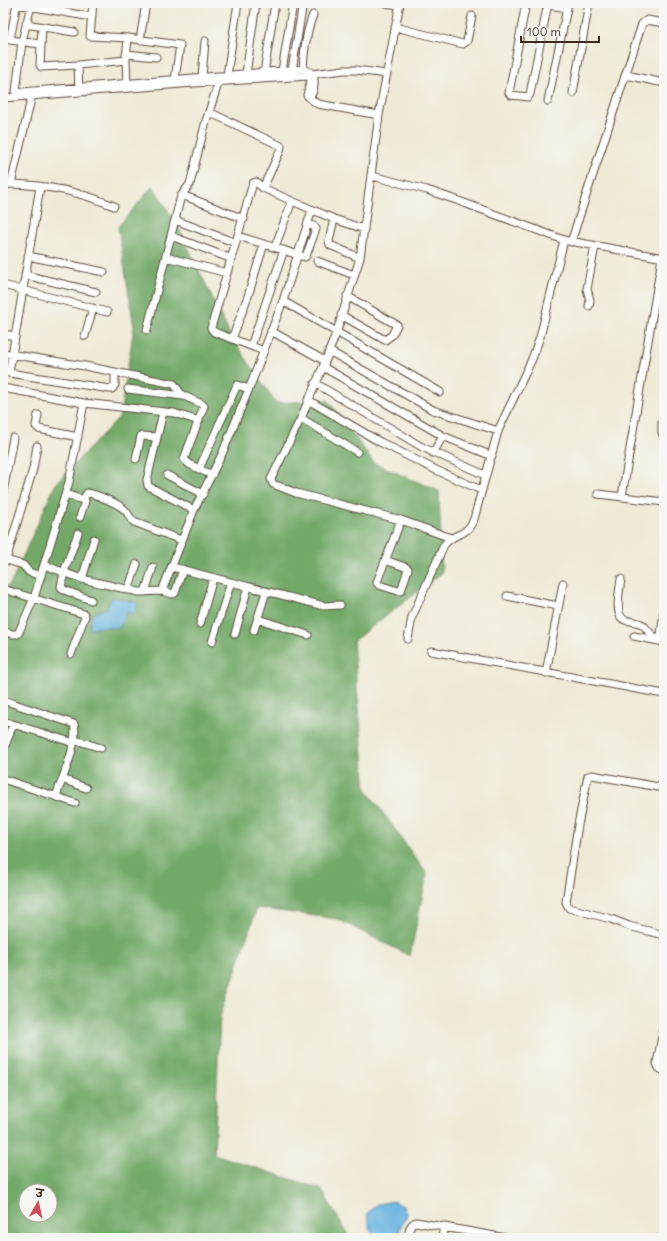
<svg xmlns="http://www.w3.org/2000/svg" width="667" height="1241" viewBox="0 0 667 1241" font-family="Delius,'Playpen Sans Deva',sans-serif">
<style>
.forest{fill:#72a967;stroke:#566a42;fill-rule:evenodd}
.water{fill:#67b2e0;stroke:#516e7f}
.lines{fill:none;stroke-linecap:round;stroke-linejoin:round}
.minor-casing{stroke:#564739;stroke-width:9}
.minor{stroke:#fff;stroke-width:7}
</style>
<rect width="100%" height="100%" fill="#f6f6f2"/>
<filter id="ink" filterUnits="userSpaceOnUse"><feTurbulence type="fractalNoise" baseFrequency=".025" numOctaves="2"/><feDisplacementMap in="SourceGraphic" scale="8" xChannelSelector="R" yChannelSelector="G"/><feConvolveMatrix kernelMatrix="1 2 1 2 8 2 1 2 1" color-interpolation-filters="sRGB"/></filter>
<filter id="wash" filterUnits="userSpaceOnUse"><feTurbulence type="fractalNoise" baseFrequency=".012" numOctaves="4" result="noise"/><feDisplacementMap in="SourceGraphic" scale="16" xChannelSelector="R" yChannelSelector="G"/><feGaussianBlur stdDeviation="0.9" result="paint"/><feColorMatrix in="noise" values="0 0 0 0 0 0 0 0 0 0 0 0 0 0 0 0 0 1.4 0 .05"/><feComposite in="paint" operator="in"/></filter>
<g filter="url(#wash)">
<rect width="100%" height="100%" fill="#efead5"/>
<path class="forest" d="M153,186l26,42 50,105 47,70 52,-3 46,63 65,28 3,82 -89,68 13,148 61,85 -17,82 -73,-37 -80,-11 -37,109 -6,137 107,35 29,49h-347v-648l8,-7 44,-98 65,-69 14,-89 -16,-100zM26,1191h24v24h-24z"/>
<path class="water" d="M112,597l26,6 -3,11 -8,-2 -8,16 -20,-1 -10,2 3,-15 15,-6z
M393,1201l10,5 4,9 -6,11 -3,12h-21l-7,-7 -3,-18 10,-9z"/>
</g>
<g filter="url(#ink)">
<g class="lines">
<defs>
<path id="minor" d="M93,3l-3,33 38,2 52,7 -5,34
M385,3l14,2
M400,3l-21,112 -19,143 -23,73 -14,36 -22,51 -30,61 2,5 23,9 105,27 50,18
M526,3l-17,90 2,2 17,2 2,-3 18,-91
M539,3l28,5
M17,4l75,13
M26,24l48,8
M42,27l-2,38 1,2 37,-2 48,-5
M395,27l68,17 4,-3 5,-25
M3,39l37,5
M10,40l7,-37
M140,40l6,-37
M126,54l30,3
M78,65l1,27
M303,69c1,-18 3,-37 10,-54
M292,70l11,-67
M282,71l11,-68
M264,73l11,-70
M246,74l10,-71
M227,75l11,-72
M626,75l38,8
M308,76l4,-2 32,-4h12l31,4
M202,77l3,-36
M127,88l-1,-28 2,-22
M16,92l6,-51 9,-35
M22,92l281,-23c4,1 7,2 9,5 4,6 2,20 -3,23
M573,93l16,-90
M3,98l191,-15 114,-7 3,3 -4,16 5,5 6,4 61,11
M548,101l20,-98
M209,112l72,34 -1,5 -17,37
M372,176l55,14 29,10 108,40 100,18
M11,184l22,-93
M3,185c3,0 6,-1 9,-1 34,1 71,9 102,22
M182,195l62,24
M334,219l-5,22 1,4 30,13
M175,220l61,23
M171,236l61,23
M238,236l67,21 1,-1 10,-27 -2,-3 -7,-1
M571,242l71,-218 5,-4 17,3
M275,247l17,-46
M28,256l76,16
M166,257l61,16
M317,261l37,14
M25,275l71,17
M3,285l104,27
M283,301l157,91
M589,306l1,-6 -3,-11 8,-43
M341,315l44,25 7,-5 5,-10 -50,-29
M147,330l34,-134 9,-12 16,-63 14,-43
M271,331l54,30
M3,334l12,2
M85,336l8,-28
M232,339l16,-43 16,-52
M251,346l33,-96
M264,351l-50,-19 -3,-4 42,-145 3,-1 7,6 29,13 42,18 30,10
M329,351l104,59 65,21
M3,353l82,13 89,18 8,11 20,9 2,2 -20,53 5,5 10,5
M323,367l120,69 49,20
M3,372l107,17h2l3,-4v-13
M9,373l31,-186
M315,383l107,64 63,28
M3,388l81,15 90,10 25,8
M128,389l55,7
M308,400l72,42 56,28 45,20
M163,412l-16,68 1,6 46,24 28,-56 27,-65 34,-88 29,-91
M38,415l-2,11 3,3 39,8
M301,418l56,34
M662,422v10l2,6
M433,453l10,-17
M136,459l5,-23 16,1
M167,475l36,19
M212,475l-13,-6 38,-84 12,4
M3,492l10,-54
M66,494l19,7 -5,16
M598,494l66,8
M622,496l40,-238
M83,500l4,-7c6,0 33,11 38,17 4,4 4,8 9,12l47,18
M78,533l-14,39 -3,15 3,3 27,10
M3,559l20,6 6,7 12,4
M6,560l27,-91 4,-23
M385,560l20,7 3,2 -7,22h-3l-19,-6 -2,-2v-1l24,-62
M44,565l38,14 57,13 23,-1 32,-81
M172,567l152,39 16,-1
M82,579l12,-40
M621,579c-1,10 -8,37 4,41 6,2 13,1 18,5 6,5 8,13 17,13
M3,589l81,25 1,2 -14,38
M128,590l9,-26
M162,591l11,3 2,-1 8,-24
M145,592l8,-25
M507,596l51,10
M258,619l50,16
M200,624l13,-46
M254,630l12,-38
M3,631l9,3h6l16,-36 35,-116 15,-79
M235,634l13,-47
M634,636l30,6
M408,639l4,-22 32,-72c11,-14 21,-6 30,-26l24,-88 34,-72 8,-22 24,-97
M660,641l4,-28
M212,642l19,-60
M431,651l233,43
M546,673l17,-90
M3,700l71,24c5,17 -12,55 -18,72
M3,721l13,4
M3,751l9,-24 4,-2 55,17 8,-1 22,7
M3,779l72,24
M62,779l24,9
M664,788l-72,-13 -4,1 -10,49 -12,77 3,6 42,11 18,7 35,9
M664,1026l-7,37 2,5 5,3
M408,1238c1,-6 1,-14 8,-16l90,16
M442,1238l2,-12"/>
</defs>
<use href="#minor" class="minor-casing"/>
<use href="#minor" class="minor"/>
</g>
</g>
<rect width="667" height="1241" fill="none" stroke="#f6f6f2" stroke-width="16"/>
<g transform="translate(38 1203) rotate(9)"><circle r="19" fill="#f6f6f2" stroke="#aba49d"/>
<path d="M0-3L7 15L0 10L-7 15Z" fill="#d1495b"/>
<text y="-6" font-size="11" font-weight="bold" text-anchor="middle" fill="#3b2a1e">उ</text>
</g>
<path d="M521 36v6h78v-6" fill="none" stroke="#3b2a1e" stroke-width="2"/>
<text x="527" y="36" font-size="12" fill="#3b2a1e" stroke="#f6f6f2" stroke-width="3" paint-order="stroke">100 m</text>
</svg>
